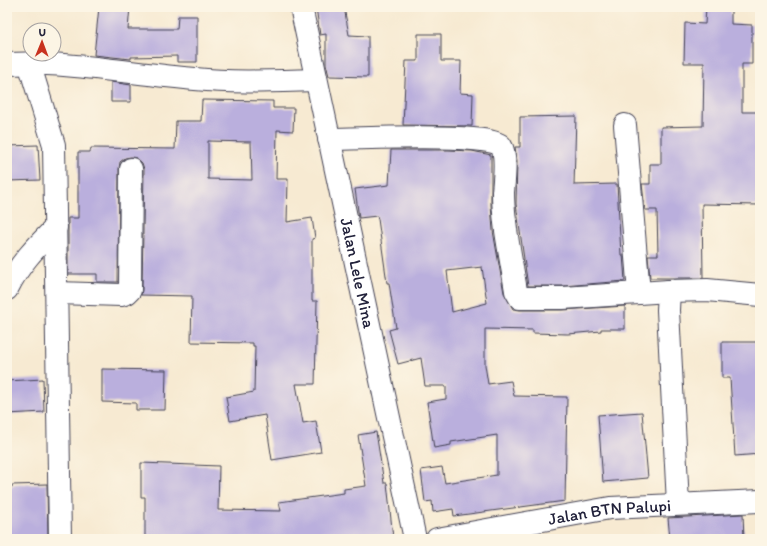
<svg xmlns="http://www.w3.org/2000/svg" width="767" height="546" viewBox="0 0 767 546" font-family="Itim,sans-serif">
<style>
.building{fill:#baafdd;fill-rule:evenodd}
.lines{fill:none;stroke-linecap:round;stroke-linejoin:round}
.street-casing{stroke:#424052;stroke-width:24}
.street{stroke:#fff;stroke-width:22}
.labels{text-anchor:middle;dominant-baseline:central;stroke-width:3;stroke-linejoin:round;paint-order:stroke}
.street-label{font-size:17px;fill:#22223b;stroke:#fcf5e5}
</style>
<rect width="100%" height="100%" fill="#fcf5e5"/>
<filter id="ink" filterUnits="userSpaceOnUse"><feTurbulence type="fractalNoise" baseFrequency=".025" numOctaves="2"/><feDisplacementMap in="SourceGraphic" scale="8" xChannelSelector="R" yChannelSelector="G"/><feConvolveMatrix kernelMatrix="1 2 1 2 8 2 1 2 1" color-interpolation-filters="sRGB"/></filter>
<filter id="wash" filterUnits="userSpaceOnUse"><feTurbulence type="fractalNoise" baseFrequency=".012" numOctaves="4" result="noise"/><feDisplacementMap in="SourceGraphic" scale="16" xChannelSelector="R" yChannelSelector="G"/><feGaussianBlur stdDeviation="0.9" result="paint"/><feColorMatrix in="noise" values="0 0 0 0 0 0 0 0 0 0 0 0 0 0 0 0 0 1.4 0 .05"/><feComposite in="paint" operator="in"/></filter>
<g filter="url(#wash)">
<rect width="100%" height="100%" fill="#f7ead2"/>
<g id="blocks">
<path class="building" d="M99,7h31l-2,22h49l1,-13h19v46h-20v-6l-46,1v2l-37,-4z
M316,7h28l5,28 19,1v41l-39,-1 -3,-12v-30l-6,1z
M706,7h25v17l21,1v39h-10v48h18v93l-58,-1 1,74h-53l-2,-23h10l-1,-45h-12l-3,-26h8v-20h11v-37l42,-1 1,-63h-20l1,-40 20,1z
M418,34h23v27h20l-1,32 13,1 -1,32 -69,-1 3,-64h12z
M111,82l20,3v17h-20z
M202,100l71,1v7h21l-1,23 -16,-1 -1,49h12l-1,43 25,-4 3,20 -3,1v62h5l-2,83h-19l7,39 13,-2 5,31 -49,8 -7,-45 -35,6 -4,-24 28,-5 1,-46h-2v-3l-62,-1 1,-46 -51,-1 1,-5 2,-121 -2,-6 -5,-5 -6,-1 -6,1 -5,4 -1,7 -1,113h-21v-8h-29v-56h10v-66h12l1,-4 84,1 1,-28h25zM208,141l43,1 1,38 -44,-1z
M576,116l-2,69 43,-1 4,71h2l2,26 -62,5h-35l-12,-82 1,-43 -2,-14h5v-30z
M38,145l2,35 -33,1v-35z
M391,150h57l24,1 19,4v50l2,26 11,62 9,16 7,1h43l62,-4v23h-24v2l-33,3 -35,-1v-3l-48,-1v36l3,19 23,-3 3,15 53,1 -2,104 -111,15 -1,-7 -20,3 -1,-11 -7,1 -4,-32 21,-3 3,16 52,-8v-40l-46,7v3l-17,3 -7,-46 19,-3v-13h-21l-4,-28 -23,6 -9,-34 7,-2 -7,-45h-2l-9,-64 -1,-3 -18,2 -4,-29 34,-4zM482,267l5,36 -35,9 -5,-41z
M722,342h36l2,112 -25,2 -5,-78h-8z
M102,369l64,1 -1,40h-29v-7l-34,-1z
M43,379l1,33 -37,2v-33z
M642,412l6,66 -45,4 -5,-67z
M376,432l8,51h3l6,55 -248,1v-42h-4v-34l78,3 -1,44 63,1 -2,-9 65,-9v-4l22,-3 -8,-51z
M47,484l1,55h-41v-52h5v-2z
M743,514l1,25h-74l-2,-21z"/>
</g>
</g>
<g filter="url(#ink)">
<use href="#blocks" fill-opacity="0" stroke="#424052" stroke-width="1"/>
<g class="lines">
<defs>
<g id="street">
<path id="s1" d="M301,7l114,532"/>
<path d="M29,63l25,82 6,394"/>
<path d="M7,64c63,-3 125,10 188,15 40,4 81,2 121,1"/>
<path d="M625,125l14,168"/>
<path d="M329,139c23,0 162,-7 172,7 6,9 3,35 2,46 0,33 8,66 13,99l4,7h43l106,-7"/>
<path d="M7,289c12,-25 29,-42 49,-62"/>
<path d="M57,293l64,2 6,-2 3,-3 1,-121"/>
<path d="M678,504l-10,-194 1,-19 38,-1 53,5"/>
<path id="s2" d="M437,539l173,-31 150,-7"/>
</g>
</defs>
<use href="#street" class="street-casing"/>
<use href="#street" class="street"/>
</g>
</g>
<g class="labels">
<g class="street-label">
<text stroke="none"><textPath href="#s1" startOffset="272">Jalan Lele Mina</textPath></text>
<text stroke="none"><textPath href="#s2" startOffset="175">Jalan BTN Palupi</textPath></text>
</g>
</g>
<rect width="767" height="546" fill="none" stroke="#fcf5e5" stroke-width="24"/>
<g transform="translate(42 42) rotate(1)"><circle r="19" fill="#fcf5e5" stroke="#a5a1a1"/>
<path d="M0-3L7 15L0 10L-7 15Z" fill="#c8321e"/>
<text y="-6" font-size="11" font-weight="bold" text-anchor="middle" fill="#22223b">U</text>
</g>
</svg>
